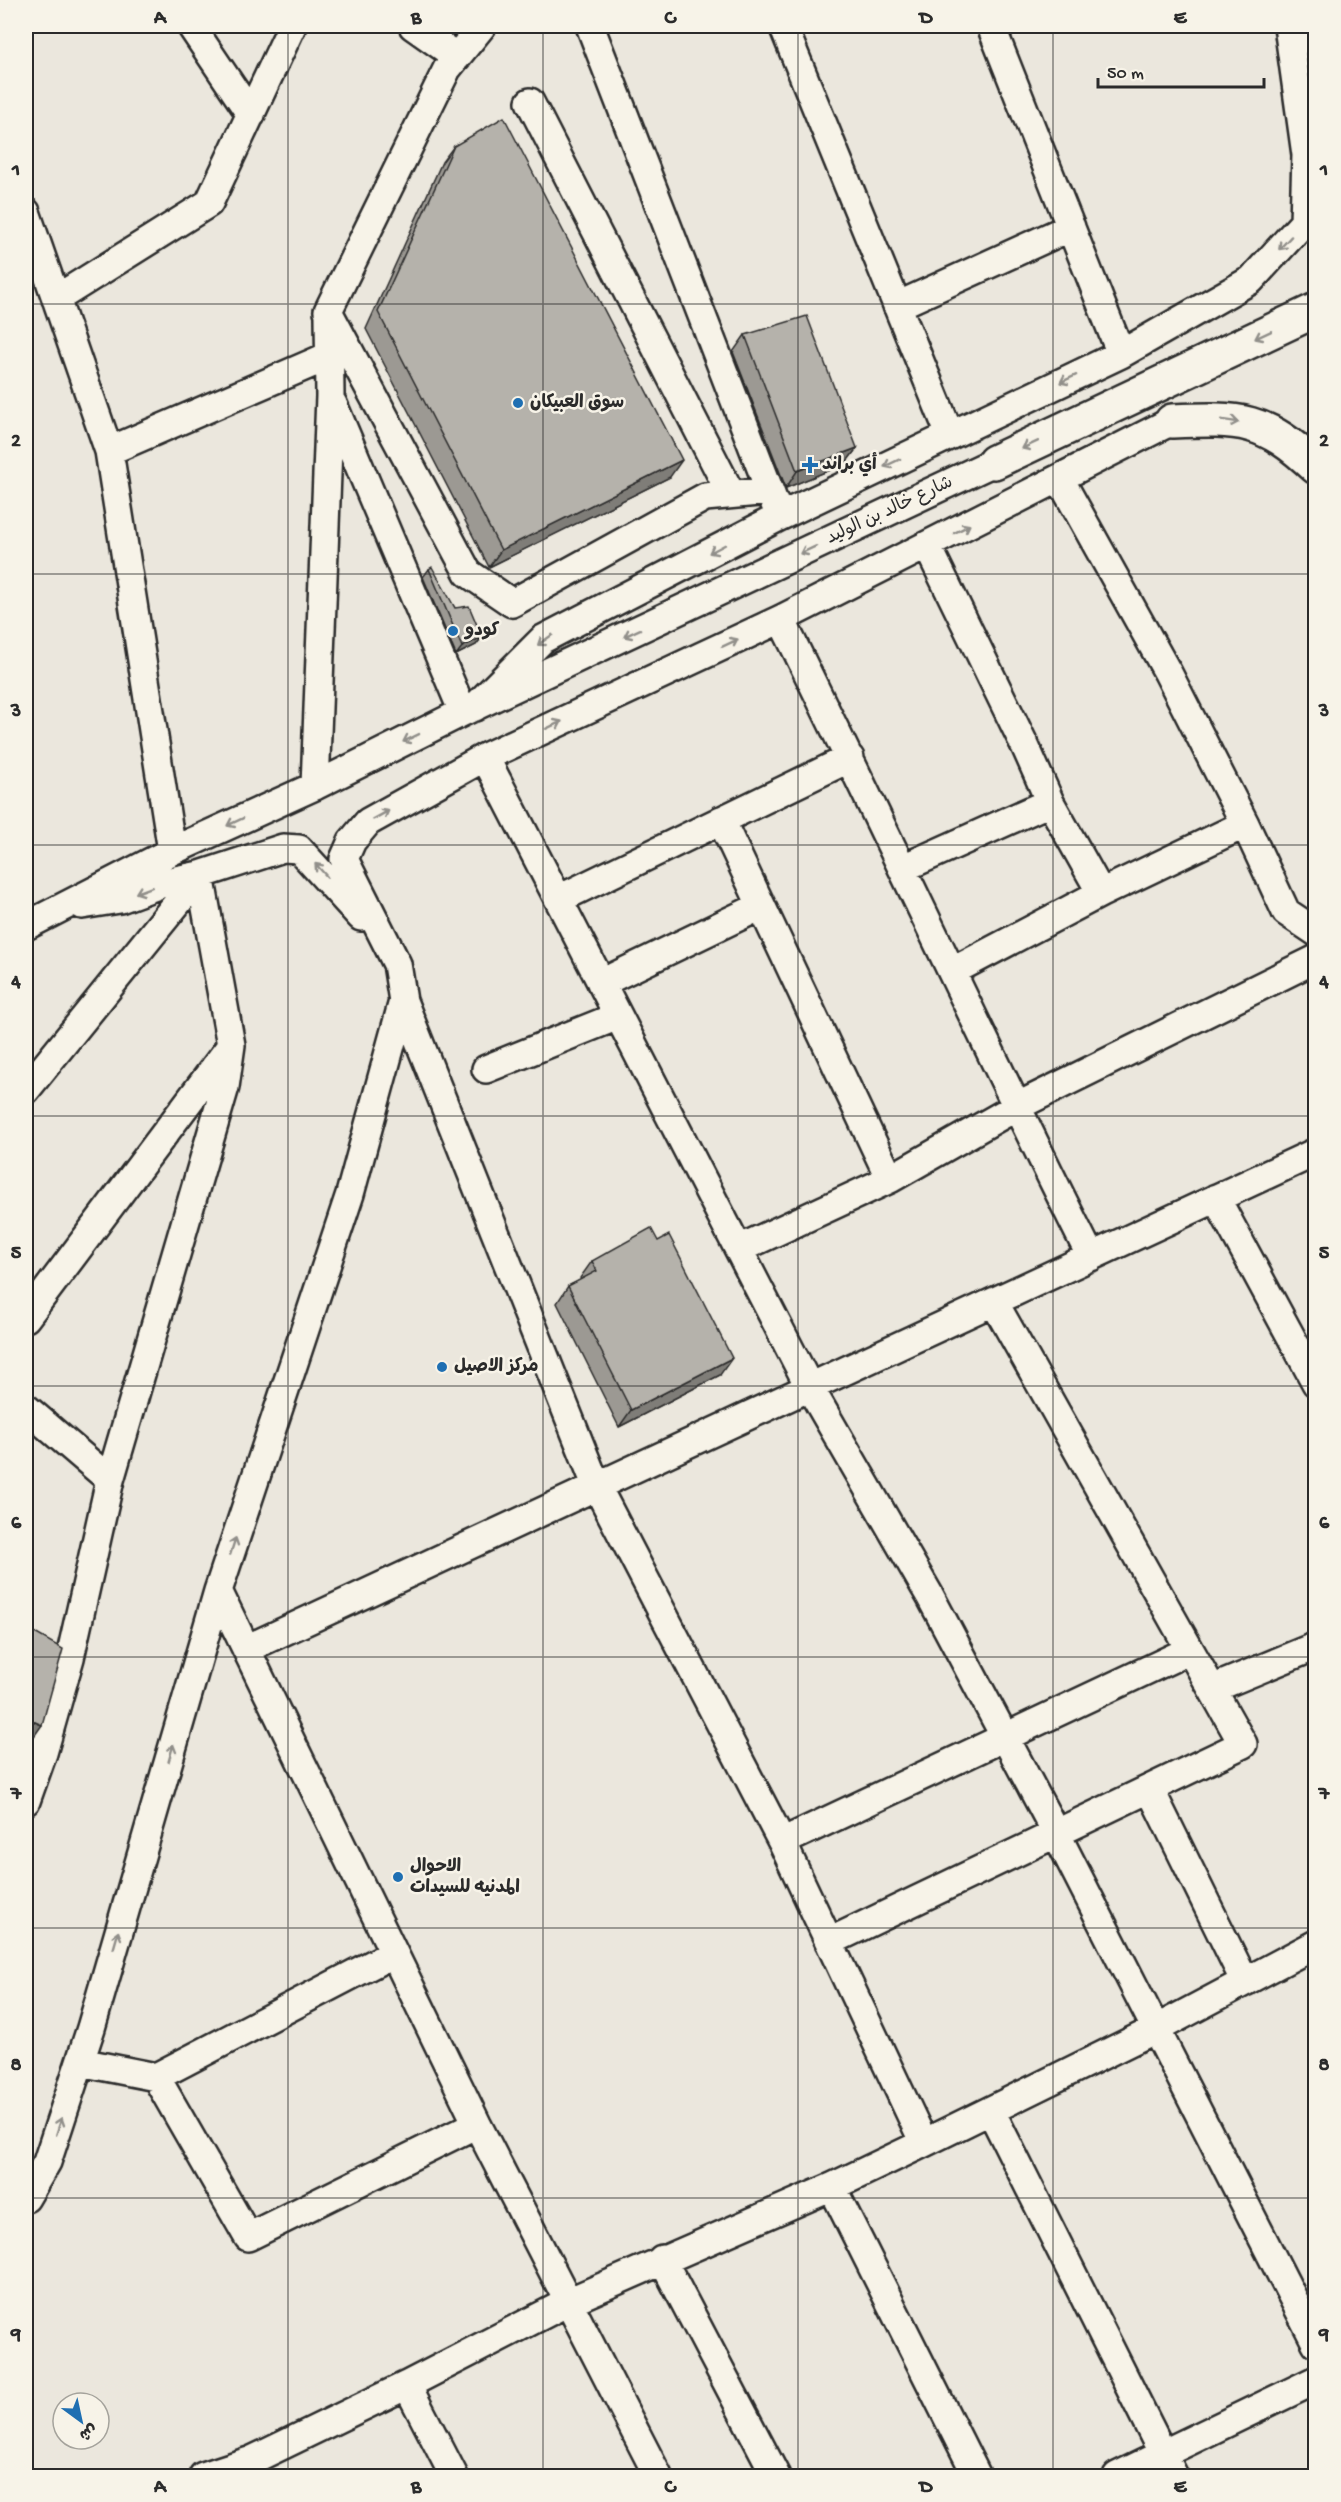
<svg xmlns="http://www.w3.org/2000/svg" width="1341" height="2502" viewBox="0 0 1341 2502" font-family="'Gochi Hand','Playpen Sans Arabic',sans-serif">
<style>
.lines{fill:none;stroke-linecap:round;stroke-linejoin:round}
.minor-casing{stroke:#2b2b2b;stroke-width:32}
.major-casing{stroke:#2b2b2b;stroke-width:38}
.minor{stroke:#f7f3e8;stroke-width:27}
.major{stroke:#f7f3e8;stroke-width:33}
.wall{fill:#9c9993;stroke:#2b2b2b;stroke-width:1.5}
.shaded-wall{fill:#7f7d78;stroke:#2b2b2b;stroke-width:1.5}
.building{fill:#b5b2ab;stroke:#2b2b2b;stroke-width:1.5}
.oneway{stroke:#918f8a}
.grid{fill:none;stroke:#2b2b2b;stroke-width:1.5;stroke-opacity:0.55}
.poi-dot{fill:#1f6fb2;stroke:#f7f3e8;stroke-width:2}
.labels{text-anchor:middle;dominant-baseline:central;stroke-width:5;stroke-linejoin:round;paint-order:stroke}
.poi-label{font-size:18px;font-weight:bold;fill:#2b2b2b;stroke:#f7f3e8;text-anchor:start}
.street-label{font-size:18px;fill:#2b2b2b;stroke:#f7f3e8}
.neatline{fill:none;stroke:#2b2b2b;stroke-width:2}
.grid-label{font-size:20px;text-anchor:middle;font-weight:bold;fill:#2b2b2b}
</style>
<rect width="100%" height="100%" fill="#ebe7dd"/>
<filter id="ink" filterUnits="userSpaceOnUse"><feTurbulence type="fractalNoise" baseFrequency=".0167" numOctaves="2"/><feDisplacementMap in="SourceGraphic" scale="12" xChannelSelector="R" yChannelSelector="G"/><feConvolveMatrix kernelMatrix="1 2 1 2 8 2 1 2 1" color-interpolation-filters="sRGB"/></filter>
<g filter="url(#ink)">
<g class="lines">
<defs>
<path id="minor" d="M191,26l60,89
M413,26l44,31
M482,26l-35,43 -119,242 140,262 44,30 193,-106 64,-6
M590,26l186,481
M783,26l167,409
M991,26l130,328
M530,102l201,392
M26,212l83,239 63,400
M56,299l153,-96 83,-177
M897,306l174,-79
M333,404l130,308
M109,451l220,-95
M1060,479l108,194 77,151 41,88 30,20
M928,547l98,201 24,54 51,91
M781,619c105,212 204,427 310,638
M475,707l68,-68 236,-122 342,-163 130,-74 53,-58 2,-67 -18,-129
M485,757l325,631 120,208 126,237 260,510
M315,786l15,-390 -1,-80
M721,820l169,359
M903,868l147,-66
M559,899l291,-141
M82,905l38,-6 46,-17 34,-7 83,-27 16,1 62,68
M26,926l146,-75 143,-65 148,-74 531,-250
M953,971l148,-78 144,-69
M601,983l160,-77
M486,1069l132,-53
M26,1090l174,-215
M1216,1198l100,185
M739,1249l151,-70 126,-72 300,-148
M26,1318l203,-270
M26,1408l84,72
M218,1591l259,533 181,352
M246,1649l1070,-497
M1212,1689l104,-43
M1150,1789l95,193
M26,1801l17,-48 27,-95 40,-178 115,-393 6,-42 -31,-170
M782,1842l408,-192
M829,1942l414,-198 -249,-442
M80,2062l76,15 238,-124
M156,2077l92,160 229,-113
M991,2111l183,365
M924,2143l-142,-301 -186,-357 -193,-484 -6,-37 -53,-105 8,-18 16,-19 117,-65 296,-138 391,-198
M832,2187l145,289
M26,2198l21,-36 44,-134 127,-437 132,-397 53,-193
M662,2259l114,217
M407,2385l47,91
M203,2476l49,-16 155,-75 161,-83 264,-115 92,-44 232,-114 160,-85
M1117,2476l199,-96"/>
<path id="major" d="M1314,26l2,14
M1172,421c69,-3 92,-3 144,46
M994,462l322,-152"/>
</defs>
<use href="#minor" class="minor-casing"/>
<use href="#major" class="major-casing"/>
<use href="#minor" class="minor"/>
<use href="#major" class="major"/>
</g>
<path class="wall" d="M454,146l216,331 -181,90 -123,-238 76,-167z
M745,335l112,113 -12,16 -59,24 -53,-136z
M429,569l26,39 27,29 -6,8 -20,10 -33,-78z
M592,1261l128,114 -101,52 -62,-124 11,-17 13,-6 -1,-2z"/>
<path class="shaded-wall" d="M857,448l-12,16 -59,24 11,-17z
M682,460l-12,17 -181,90 12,-17z
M482,637l-6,8 -20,10 6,-8z
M732,1358l-12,17 -101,52 12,-17z
M26,1718l16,7 -12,17 -4,-2z"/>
<path class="building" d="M504,117l178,343 -181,90 -123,-238 76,-166z
M807,316l50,132 -60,23 -52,-136z
M432,567l23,41 14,-2 13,31 -20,10 -33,-78z
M651,1228l7,13 11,-6 63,123 -101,52 -63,-124 29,-15 -5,-10z
M26,1628l37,21 -21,76 -16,-7z"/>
<defs><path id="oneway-shaft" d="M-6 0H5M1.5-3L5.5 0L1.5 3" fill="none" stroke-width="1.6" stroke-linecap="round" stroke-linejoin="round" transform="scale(1.5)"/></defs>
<g class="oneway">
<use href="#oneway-shaft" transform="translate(1285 243) rotate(133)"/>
<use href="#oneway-shaft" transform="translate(1263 335) rotate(155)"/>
<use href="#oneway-shaft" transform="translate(1068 379) rotate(155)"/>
<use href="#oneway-shaft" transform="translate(1230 421) rotate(9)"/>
<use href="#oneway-shaft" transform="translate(1030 445) rotate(155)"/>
<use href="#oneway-shaft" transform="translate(892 463) rotate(154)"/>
<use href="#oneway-shaft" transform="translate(962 529) rotate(-27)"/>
<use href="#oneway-shaft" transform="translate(717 549) rotate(152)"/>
<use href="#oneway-shaft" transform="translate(808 550) rotate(155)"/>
<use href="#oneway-shaft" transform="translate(632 633) rotate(155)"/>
<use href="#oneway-shaft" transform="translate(545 640) rotate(145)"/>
<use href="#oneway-shaft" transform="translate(730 643) rotate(-25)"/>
<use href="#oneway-shaft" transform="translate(554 725) rotate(-25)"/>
<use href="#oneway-shaft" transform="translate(411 738) rotate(154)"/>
<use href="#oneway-shaft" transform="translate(381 815) rotate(-29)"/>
<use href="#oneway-shaft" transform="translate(235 822) rotate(155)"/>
<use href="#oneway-shaft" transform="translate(321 870) rotate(-132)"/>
<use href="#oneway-shaft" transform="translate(144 890) rotate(159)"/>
<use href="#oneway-shaft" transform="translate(233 1546) rotate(-72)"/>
<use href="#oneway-shaft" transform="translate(171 1753) rotate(-74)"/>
<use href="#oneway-shaft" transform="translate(116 1940) rotate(-74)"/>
<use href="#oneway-shaft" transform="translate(59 2126) rotate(-72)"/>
</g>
</g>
<path class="grid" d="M288,26v2450M543,26v2450M798,26v2450M1053,26v2450M26,304h1290M26,574h1290M26,845h1290M26,1116h1290M26,1386h1290M26,1657h1290M26,1928h1290M26,2198h1290"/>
<g class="poi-dot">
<circle cx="518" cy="403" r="6"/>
<path d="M807 456h6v6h6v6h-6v6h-6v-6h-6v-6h6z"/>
<circle cx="453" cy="631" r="6"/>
<circle cx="442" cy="1367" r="6"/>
<circle cx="398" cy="1877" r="6"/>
</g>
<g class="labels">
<g class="poi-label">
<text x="530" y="403">سوق العبيكان</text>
<text x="822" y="465">أي براند</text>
<text x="465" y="631">كودو</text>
<text x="454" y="1367">مركز الاصيل</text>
<text x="410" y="1867">الاحوال<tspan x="410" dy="21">المدنيه للسيدات</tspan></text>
</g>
<g class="street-label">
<text transform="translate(890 511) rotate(-25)">شارع خالد بن الوليد</text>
</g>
</g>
<rect width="1341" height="2502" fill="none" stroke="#f7f3e8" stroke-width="66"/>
<g transform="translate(81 2421) rotate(147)"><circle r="28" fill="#f7f3e8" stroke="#a5a39c" stroke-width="1.5"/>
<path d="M0-4.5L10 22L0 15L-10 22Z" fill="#1f6fb2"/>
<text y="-9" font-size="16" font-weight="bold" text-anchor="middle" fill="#2b2b2b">ش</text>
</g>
<path d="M1098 78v9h166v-9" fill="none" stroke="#2b2b2b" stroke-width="3"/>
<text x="1107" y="78" font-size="18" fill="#2b2b2b" stroke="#f7f3e8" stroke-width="4.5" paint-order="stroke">50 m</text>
<rect x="33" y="33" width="1275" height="2436" class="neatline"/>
<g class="grid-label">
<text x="160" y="23">A</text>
<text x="416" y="23">B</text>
<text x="670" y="23">C</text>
<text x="926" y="23">D</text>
<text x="1180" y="23">E</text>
<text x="16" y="175">1</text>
<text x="1324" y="175">1</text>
<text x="16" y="446">2</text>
<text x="1324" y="446">2</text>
<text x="16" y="716">3</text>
<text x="1324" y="716">3</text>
<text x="16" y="987">4</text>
<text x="1324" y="987">4</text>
<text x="16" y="1258">5</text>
<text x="1324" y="1258">5</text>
<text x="16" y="1528">6</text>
<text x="1324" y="1528">6</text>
<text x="16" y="1799">7</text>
<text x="1324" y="1799">7</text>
<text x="16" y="2070">8</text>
<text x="1324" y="2070">8</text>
<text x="16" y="2340">9</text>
<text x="1324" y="2340">9</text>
<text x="160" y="2492">A</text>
<text x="416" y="2492">B</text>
<text x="670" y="2492">C</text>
<text x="926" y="2492">D</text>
<text x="1180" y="2492">E</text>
</g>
</svg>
